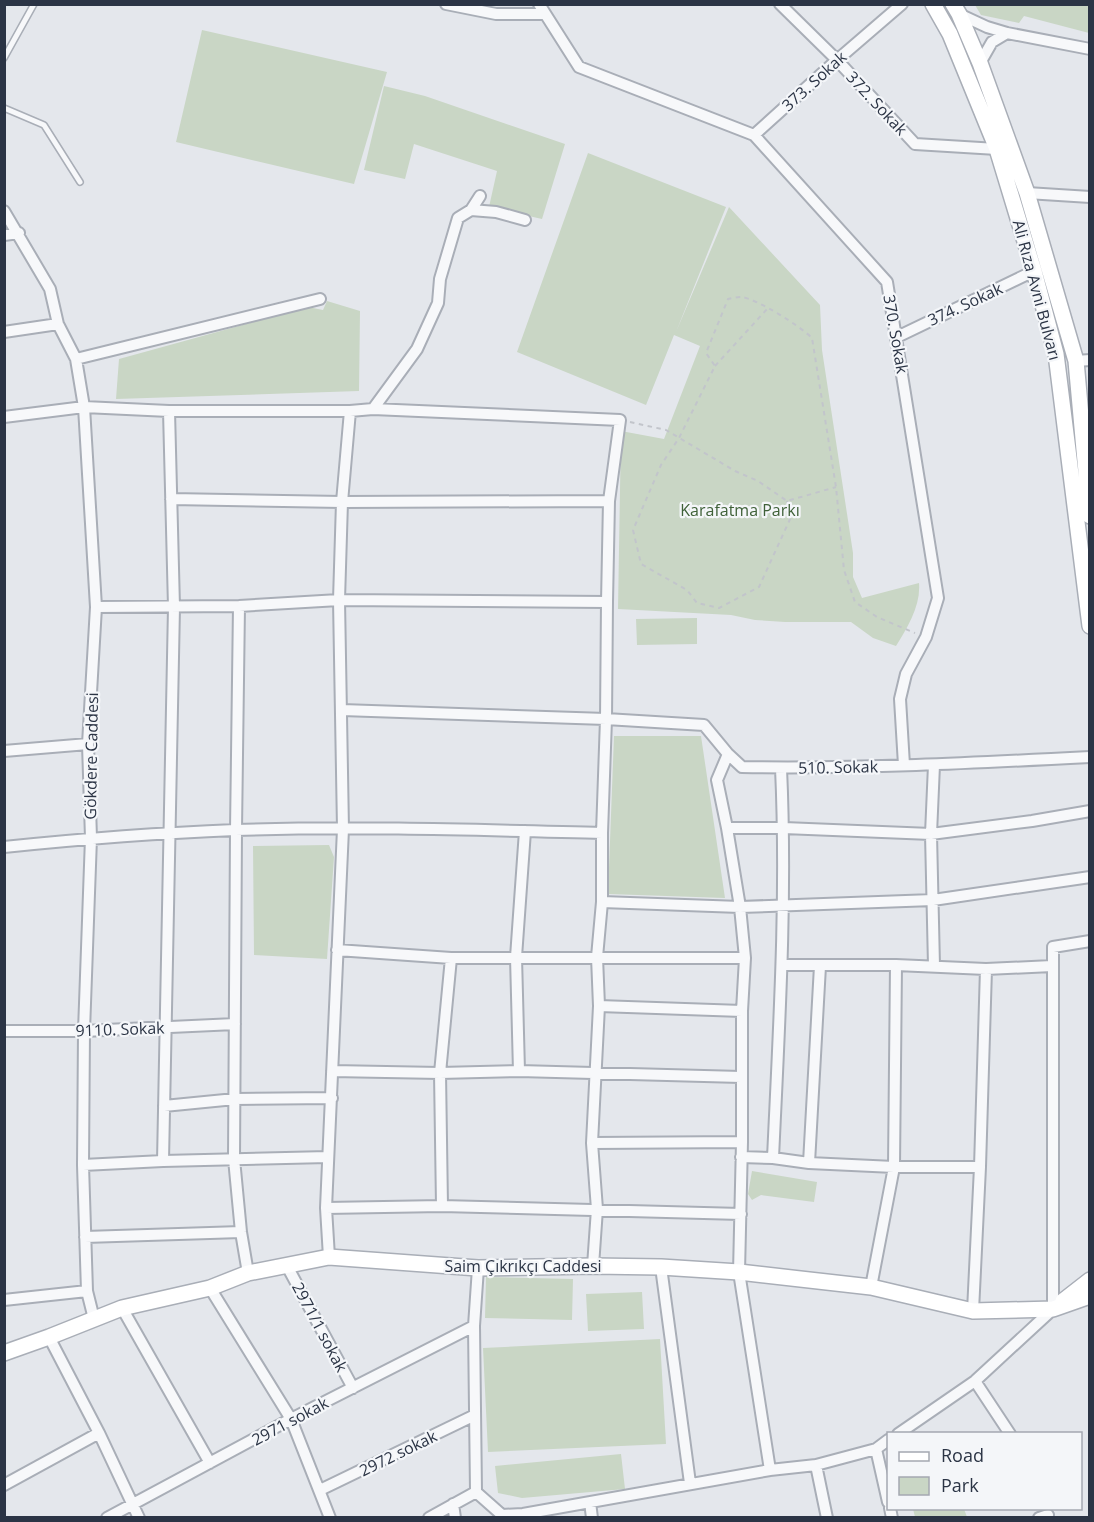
<svg xmlns="http://www.w3.org/2000/svg" width="1094" height="1522" viewBox="0 0 1094 1522" font-family="'Open Sans',sans-serif">
<style>
.green{fill:#c9d6c5}
.lines{fill:none;stroke-linecap:round;stroke-linejoin:round}
.service-casing{stroke:#a9aeb7;stroke-width:8}
.minor-casing{stroke:#a9aeb7;stroke-width:14}
.secondary-casing{stroke:#a9aeb7;stroke-width:18}
.path{stroke:#c2c5cb;stroke-width:2;stroke-dasharray:4.5 4.5;stroke-linecap:butt}
.service{stroke:#f7f8fa;stroke-width:5}
.minor{stroke:#f7f8fa;stroke-width:10}
.secondary{stroke:#fff;stroke-width:15}
.labels{text-anchor:middle;dominant-baseline:central;stroke-width:4.5;stroke-linejoin:round;paint-order:stroke}
.street-label{font-size:16px;fill:#2b3445;stroke:#f4f6f9}
.park-label{font-size:16px;fill:#3f6138;stroke:#f4f6f9}
</style>
<rect width="100%" height="100%" fill="#e4e7ec"/>
<path class="green" d="M975,5h114v28l-65,-17 -5,7 -38,-8z
M202,30l185,42 -33,112 -178,-42z
M384,86l41,10 140,48 -23,75 -53,-12 8,-36 -83,-27 -9,35 -41,-9z
M588,153l138,54 -50,125 53,-125 91,98 2,45 31,203v24l9,21 57,-15c2,22 -11,44 -23,63l-23,-8 -22,-16h-66l-30,-2 -24,-5 -113,-6 3,-178 43,8 36,-93 -26,-11 -28,70 -129,-53z
M327,301l33,10 -1,80 -243,8 3,-40 189,-52 15,3z
M697,618v26l-60,1 -1,-26z
M614,736h87l24,162 -117,-4z
M329,845l5,12 -7,102 -73,-4 -1,-109z
M752,1171l65,11 -3,20 -53,-7 -9,5 -4,-6z
M486,1277l87,2 -1,41 -87,-2z
M642,1292l2,37 -56,2 -2,-37z
M660,1339l6,105 -178,8 -5,-104z
M621,1454l4,35 -103,9 -24,-5 -3,-27z
M913,1509h51l3,8h-52z"/>
<g class="lines">
<defs>
<path id="service" d="M4,58l30,-54
M4,108l40,17 36,57"/>
<path id="minor" d="M446,4l50,10h48
M539,4l40,63 175,68 133,147 51,316 -12,39 -20,37 -6,25 4,66
M780,4l57,56 78,84 82,5
M959,14l28,13 20,6 83,16
M980,63l12,-21 15,-9
M754,135l83,-75 65,-56
M1027,193l63,4
M471,210l9,-14
M4,211l46,78 8,35 18,35 8,48 12,200 -8,137 3,94 -7,193 -1,134 4,126 7,28
M4,235l15,-2
M4,332l54,-8
M897,337l137,-66
M76,359l244,-60
M1076,361l14,-1
M373,409l44,-60 21,-46 2,-24 18,-61 13,-8 25,2 29,8
M169,411l5,196 -11,554 165,-4
M4,417l80,-10 85,4h181l23,-2 247,11 -11,81 -2,101 -1,117 -4,114v69l-5,55 2,49 -7,137 5,66 -4,57
M171,499l171,3 267,-1
M239,606l-3,224 -2,329 7,73 7,41
M96,607l143,-1 100,-6 268,2
M342,710l264,9 98,6 24,29 14,13c116,2 232,-4 348,-10
M4,751l84,-7
M728,754l-11,26 10,48 13,79 5,51 -3,53v131l-3,130 31,198
M934,765l-3,69 3,132
M727,828h57l147,6 101,-13 58,-10
M4,847c77,-8 154,-14 231,-17 122,-4 245,0 367,3
M602,902l138,5 193,-7 157,-23
M337,950l114,8h294
M782,965h114l90,4 66,-3
M599,1006l143,5
M4,1031h80l151,-7
M332,1071l108,2 79,-2 222,6
M519,1071l-3,-114 9,-126
M164,1106l71,-7 97,-1
M592,1143l150,-1
M741,1157l32,1 36,5 85,4h86
M773,1158c6,-130 14,-260 8,-390
M809,1163l11,-197
M83,1165l80,-4
M442,1206l-2,-133 11,-115
M326,1208l116,-2 299,8
M85,1237l156,-5
M329,1257l-3,-49 17,-379 -4,-229 3,-98 8,-91
M287,1266l66,122
M661,1267l29,216
M478,1268l-4,58 2,166 26,23 21,-1 247,-44 46,-5 60,-16 12,-9
M871,1287l23,-120 2,-202
M210,1288l81,131 39,99
M4,1300l83,-9
M122,1308l88,155
M973,1311l7,-144 6,-198
M49,1337l50,96 40,85
M975,1381l35,53
M898,1434l77,-53 78,-72v-362l37,-6
M876,1449l12,53
M816,1465l11,53
M4,1485l95,-52
M320,1490l155,-75
M590,1502l2,16
M453,1504l2,14
M890,1508l2,10
M107,1518l184,-99 183,-93
M429,1518l47,-26
M1039,1518l9,-3"/>
<path id="secondary" d="M933,4l17,30 47,115 37,122 22,83 34,272
M953,4l6,10 21,49 47,130 49,168 14,155
M1063,1301l27,-21
M4,1353l45,-16 73,-29 88,-20 38,-15 81,-16 149,11 115,-2 68,1 78,5 132,15 102,24 80,-2 37,-13"/>
</defs>
<use href="#service" class="service-casing"/>
<use href="#minor" class="minor-casing"/>
<use href="#secondary" class="secondary-casing"/>
<path class="path" d="M715,366l53,-58
M630,422l36,8 69,41 23,10 29,20 49,-14
M787,501l4,16 -32,70 -40,21 -22,-5 -10,-13 -46,-26 -8,-34 28,-65 18,-27 36,-72 -9,-13 22,-54c5,-1 10,-2 14,-2 17,3 58,29 70,41l24,149 8,83 11,32 22,15 38,16"/>
<use href="#service" class="service"/>
<use href="#minor" class="minor"/>
<use href="#secondary" class="secondary"/>
</g>
<g class="labels">
<g class="street-label">
<text transform="translate(814 81) rotate(-42)">373. Sokak</text>
<text transform="translate(877 103) rotate(47)">372. Sokak</text>
<text transform="translate(1037 290) rotate(75)">Ali Rıza Avni Bulvarı</text>
<text transform="translate(965 304) rotate(-25)">374. Sokak</text>
<text transform="translate(896 334) rotate(80)">370. Sokak</text>
<text transform="translate(91 756) rotate(-89)">Gökdere Caddesi</text>
<text transform="translate(838 767) rotate(-1)">510. Sokak</text>
<text transform="translate(120 1029) rotate(-2)">9110. Sokak</text>
<text x="523" y="1266">Saim Çıkrıkçı Caddesi</text>
<text transform="translate(320 1327) rotate(62)">2971/1 sokak</text>
<text transform="translate(290 1421) rotate(-28)">2971 sokak</text>
<text transform="translate(398 1453) rotate(-26)">2972 sokak</text>
</g>
<g class="park-label">
<text x="740" y="510">Karafatma Parkı</text>
</g>
</g>
<rect width="1094" height="1522" fill="none" stroke="#2b3445" stroke-width="12"/>
<rect x="887" y="1432" width="195" height="78" fill="#f4f6f9" stroke="#a4a8b1" stroke-width="1.5"/>
<rect x="899" y="1452" width="30" height="9" fill="#ffffff" stroke="#a4a8b1" stroke-width="1.5"/>
<text x="941" y="1462" font-size="18" fill="#2b3445">Road</text>
<rect x="899" y="1477" width="30" height="18" fill="#c9d6c5" stroke="#a4a8b1" stroke-width="1.5"/>
<text x="941" y="1492" font-size="18" fill="#2b3445">Park</text>
</svg>
